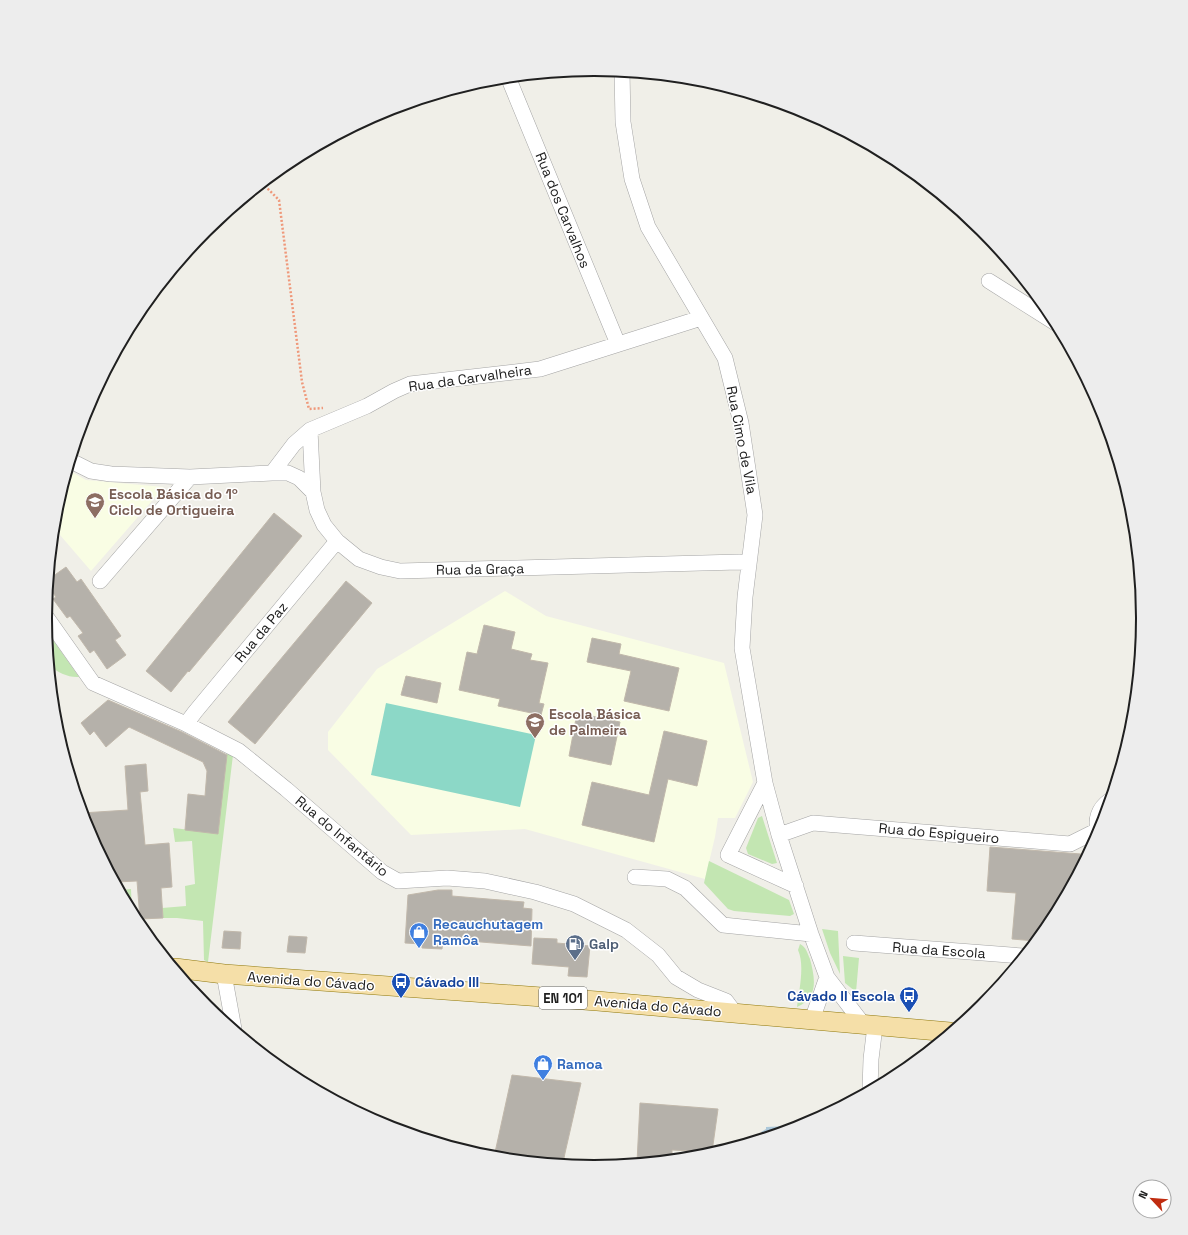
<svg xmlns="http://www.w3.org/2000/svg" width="1188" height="1235" viewBox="0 0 1188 1235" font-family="'Space Grotesk',sans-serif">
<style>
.education{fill:#f9fde4}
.grass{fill:#c3e6b2}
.pitch{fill:#8cd8c7}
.water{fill:#acc8da}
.building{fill:#b5b1aa;stroke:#c1b8ab}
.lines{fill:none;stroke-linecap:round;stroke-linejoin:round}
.minor-casing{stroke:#a4a4a4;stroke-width:16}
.major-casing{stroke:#90790c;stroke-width:20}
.path{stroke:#ef987a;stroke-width:2.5;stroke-dasharray:2 2;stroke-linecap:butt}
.minor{stroke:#fff;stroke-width:15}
.major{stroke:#f5dfa8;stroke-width:19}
.labels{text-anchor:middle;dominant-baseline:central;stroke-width:3;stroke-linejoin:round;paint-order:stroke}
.shield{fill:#fff;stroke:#636363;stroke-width:1}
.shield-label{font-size:13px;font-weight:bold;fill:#202020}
.street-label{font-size:14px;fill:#202020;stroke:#fff}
.education-label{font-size:14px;font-weight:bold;fill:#785e54;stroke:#fff;text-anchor:start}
.shop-label{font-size:14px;font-weight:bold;fill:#366cbe;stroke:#fff;text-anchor:start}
.service-label{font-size:14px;font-weight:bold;fill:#4e5e75;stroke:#fff;text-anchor:start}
.transit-label{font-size:14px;font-weight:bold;fill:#164399;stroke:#fff;text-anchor:start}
.rim{fill:none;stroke:#202020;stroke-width:2}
</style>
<rect width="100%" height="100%" fill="#f0efe8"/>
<path class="education" d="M68,470l18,10 78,7 -73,84 -37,-43 2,-18z
M505,591l41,25 178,47 29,119 -18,36h-17l-3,19 -10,42 -180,-50 -114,6 -83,-85v-18l49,-63z"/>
<path class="grass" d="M46,630l33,47c-10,1 -22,-5 -29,-11z
M227,752l6,3 -25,207 -4,-2 -1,-39 -26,-3h-14l-1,-10 24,-2 -1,-20 10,-2 -3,-43 -17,1 -2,-14 45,5z
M762,816l15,47 -5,1 -24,-10 -2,-6 12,-30z
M709,861l80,39 5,14 -4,2 -56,-5 -6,-2 -24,-26z
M131,889l1,24 -12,-23z
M822,929l16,2 2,43 -10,-21z
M800,944c6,3 7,8 10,15 5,19 9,39 -13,48 2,-16 8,-42 1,-57z
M843,956l16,2 -3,34 -11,-9z"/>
<path class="pitch" d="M386,703l150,32 -16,72 -149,-32z"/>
<path class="water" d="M789,1126v3l-24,7 -4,-4 5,-3v-2z"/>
<path class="building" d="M274,513l28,23 -113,136 -1,-1 -17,21 -25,-21z
M66,567l11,15 4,-3 40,57 -6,4 11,15 -19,14 -13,-19 -4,3 -12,-17 5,-3 -13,-17 -3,2 -14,-19 3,-2 -8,-11 1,-7z
M346,581l26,22 -117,141 -27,-22z
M484,625l31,7 -4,17 21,5 -2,6 18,3 -9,40 5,1 -3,11 -43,-9 2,-7 -41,-9 8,-38 10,2z
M592,638l29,6 -2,10 60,14 -10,43 -45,-10 7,-30 -44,-9z
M406,676l35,7 -4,20 -36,-8z
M108,700l74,32 45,23 -9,79 -33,-4 3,-36 17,2 2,-25 -4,-9 -74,-35 -23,20 -12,-16 -4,4 -9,-12z
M577,713l43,9 -9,43 -42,-9z
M664,731l43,10 -10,45 -29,-7 -14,63 -72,-17 10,-43 57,13z
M146,764l2,27 -8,1 5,53 24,-2 3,44 -11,1 2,30 -23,1 -3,-38 -21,1 -29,-55 -5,-14 46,-3 -3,-44z
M990,847l91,7 -1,13 -30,56 -15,18 -23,-2 4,-46 -29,-2z
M438,890h14v6l72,6 -1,6 9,1 -1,37 -88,-7 -1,10 -20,-1v-4l-17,-1 3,-48z
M224,931l17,1 -1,17 -18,-1z
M289,936l18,1 -2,16 -18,-1z
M534,938l23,1v4l33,3 -3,31 -19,-1 1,-9 -37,-3z
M512,1075l69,8 -16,70 -2,10 -69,-6z
M640,1103l78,6 -6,43 -40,-2v9l-35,3z"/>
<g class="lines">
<defs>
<path id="minor" d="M622,71l1,51 9,57 16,48 77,131 16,65 14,92 -10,82 -3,51 23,135 14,52 32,99 16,43 36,47
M508,77l110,267
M989,281l68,43
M310,430l3,62 4,18 7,15 13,16 22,18 22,8 19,4 339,-9 10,1
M71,461l20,10 20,3 79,3 82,-4 22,-29 16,-14 57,-24 27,-15 16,-7 130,-15 161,-51
M272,473h16l11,5 14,14
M100,581l90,-104
M45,615l48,68 93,41 53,27 47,38 96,83 16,9 49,-3 38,3 50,11 39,12 52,26 32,25 18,22 22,13 28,11 9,12
M186,724l9,-12 142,-171
M765,783l-37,72 68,31
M1099,833c-5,-13 0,-25 10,-32
M779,835l34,-12 257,21 28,-14
M635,877l32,2 18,9 38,37 88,9
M854,943l169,13
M224,974l10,55
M812,1020l15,-43
M870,1089l1,-30 4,-33"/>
<path id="major" d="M175,968l49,6 373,27 353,31"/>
</defs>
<use href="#minor" class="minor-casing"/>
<use href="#major" class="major-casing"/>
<path class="path" d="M262,183l17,17 23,182 7,27 14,-1"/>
<use href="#minor" class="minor"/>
<use href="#major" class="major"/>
</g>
<defs>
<symbol id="school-pin" viewBox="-11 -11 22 30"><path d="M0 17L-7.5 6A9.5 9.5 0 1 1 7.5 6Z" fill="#8d6e63" stroke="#fff"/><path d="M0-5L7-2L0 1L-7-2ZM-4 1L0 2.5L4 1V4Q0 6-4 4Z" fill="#fff"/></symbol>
<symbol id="shop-pin" viewBox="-11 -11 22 30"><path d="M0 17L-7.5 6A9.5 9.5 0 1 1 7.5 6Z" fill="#3f7fe0" stroke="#fff"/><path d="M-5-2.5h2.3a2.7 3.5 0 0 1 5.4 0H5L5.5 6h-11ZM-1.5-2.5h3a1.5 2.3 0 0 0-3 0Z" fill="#fff"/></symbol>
<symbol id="fuel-pin" viewBox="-11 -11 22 30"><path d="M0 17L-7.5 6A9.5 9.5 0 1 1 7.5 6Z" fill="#5c6f8a" stroke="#fff"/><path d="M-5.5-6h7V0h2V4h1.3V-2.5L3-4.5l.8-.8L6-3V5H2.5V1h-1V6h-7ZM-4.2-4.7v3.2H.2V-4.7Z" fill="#fff"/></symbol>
<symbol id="bus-pin" viewBox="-11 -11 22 30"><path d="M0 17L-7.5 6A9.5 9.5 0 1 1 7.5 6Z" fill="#1a4fb4" stroke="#fff"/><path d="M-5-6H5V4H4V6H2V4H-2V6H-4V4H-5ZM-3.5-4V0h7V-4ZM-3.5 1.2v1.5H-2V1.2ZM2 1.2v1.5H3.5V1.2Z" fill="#fff"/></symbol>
</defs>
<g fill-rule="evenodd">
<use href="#school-pin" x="84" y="491" width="22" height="30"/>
<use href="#school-pin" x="524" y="711" width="22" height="30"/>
<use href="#shop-pin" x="408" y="921" width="22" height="30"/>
<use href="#fuel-pin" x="564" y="933" width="22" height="30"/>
<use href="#bus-pin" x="390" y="971" width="22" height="30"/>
<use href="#bus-pin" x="898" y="985" width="22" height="30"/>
<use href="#shop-pin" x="532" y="1053" width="22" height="30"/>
</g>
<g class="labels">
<rect class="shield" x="539" y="987" width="48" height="22" rx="3"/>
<g class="shield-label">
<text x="563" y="998">EN 101</text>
</g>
<g class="street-label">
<text transform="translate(563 210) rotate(68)">Rua dos Carvalhos</text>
<text transform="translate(470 378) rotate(-8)">Rua da Carvalheira</text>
<text transform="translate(742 440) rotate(79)">Rua Cimo de Vila</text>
<text transform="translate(480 569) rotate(-1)">Rua da Graça</text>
<text transform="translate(261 632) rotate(-50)">Rua da Paz</text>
<text transform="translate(939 833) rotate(5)">Rua do Espigueiro</text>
<text transform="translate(342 836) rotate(40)">Rua do Infantário</text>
<text transform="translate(939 950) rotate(4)">Rua da Escola</text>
<text transform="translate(311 981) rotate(4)">Avenida do Cávado</text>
<text transform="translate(658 1006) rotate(5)">Avenida do Cávado</text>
</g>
<g class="education-label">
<text x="109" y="494">Escola Básica do 1º<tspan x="109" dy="16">Ciclo de Ortigueira</tspan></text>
<text x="549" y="714">Escola Básica<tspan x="549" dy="16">de Palmeira</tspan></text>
</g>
<g class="shop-label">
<text x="433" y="924">Recauchutagem<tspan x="433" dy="16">Ramôa</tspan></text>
<text x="557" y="1064">Ramoa</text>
</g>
<g class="service-label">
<text x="589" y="944">Galp</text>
</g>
<g class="transit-label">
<text x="415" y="982">Cávado III</text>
<text x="895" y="996" text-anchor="end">Cávado II Escola</text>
</g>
</g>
<path d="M0 0H1188V1235H0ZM52 618a542 542 0 1 1 1084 0a542 542 0 1 1-1084 0Z" fill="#ededed" fill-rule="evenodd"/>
<path class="rim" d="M52 618a542 542 0 1 1 1084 0a542 542 0 1 1-1084 0Z"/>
<g transform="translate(1152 1199) rotate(296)"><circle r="19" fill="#ffffff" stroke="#a6a6a6"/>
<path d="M0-3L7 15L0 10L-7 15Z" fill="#c02c10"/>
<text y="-6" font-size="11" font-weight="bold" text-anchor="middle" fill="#202020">N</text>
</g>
</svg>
